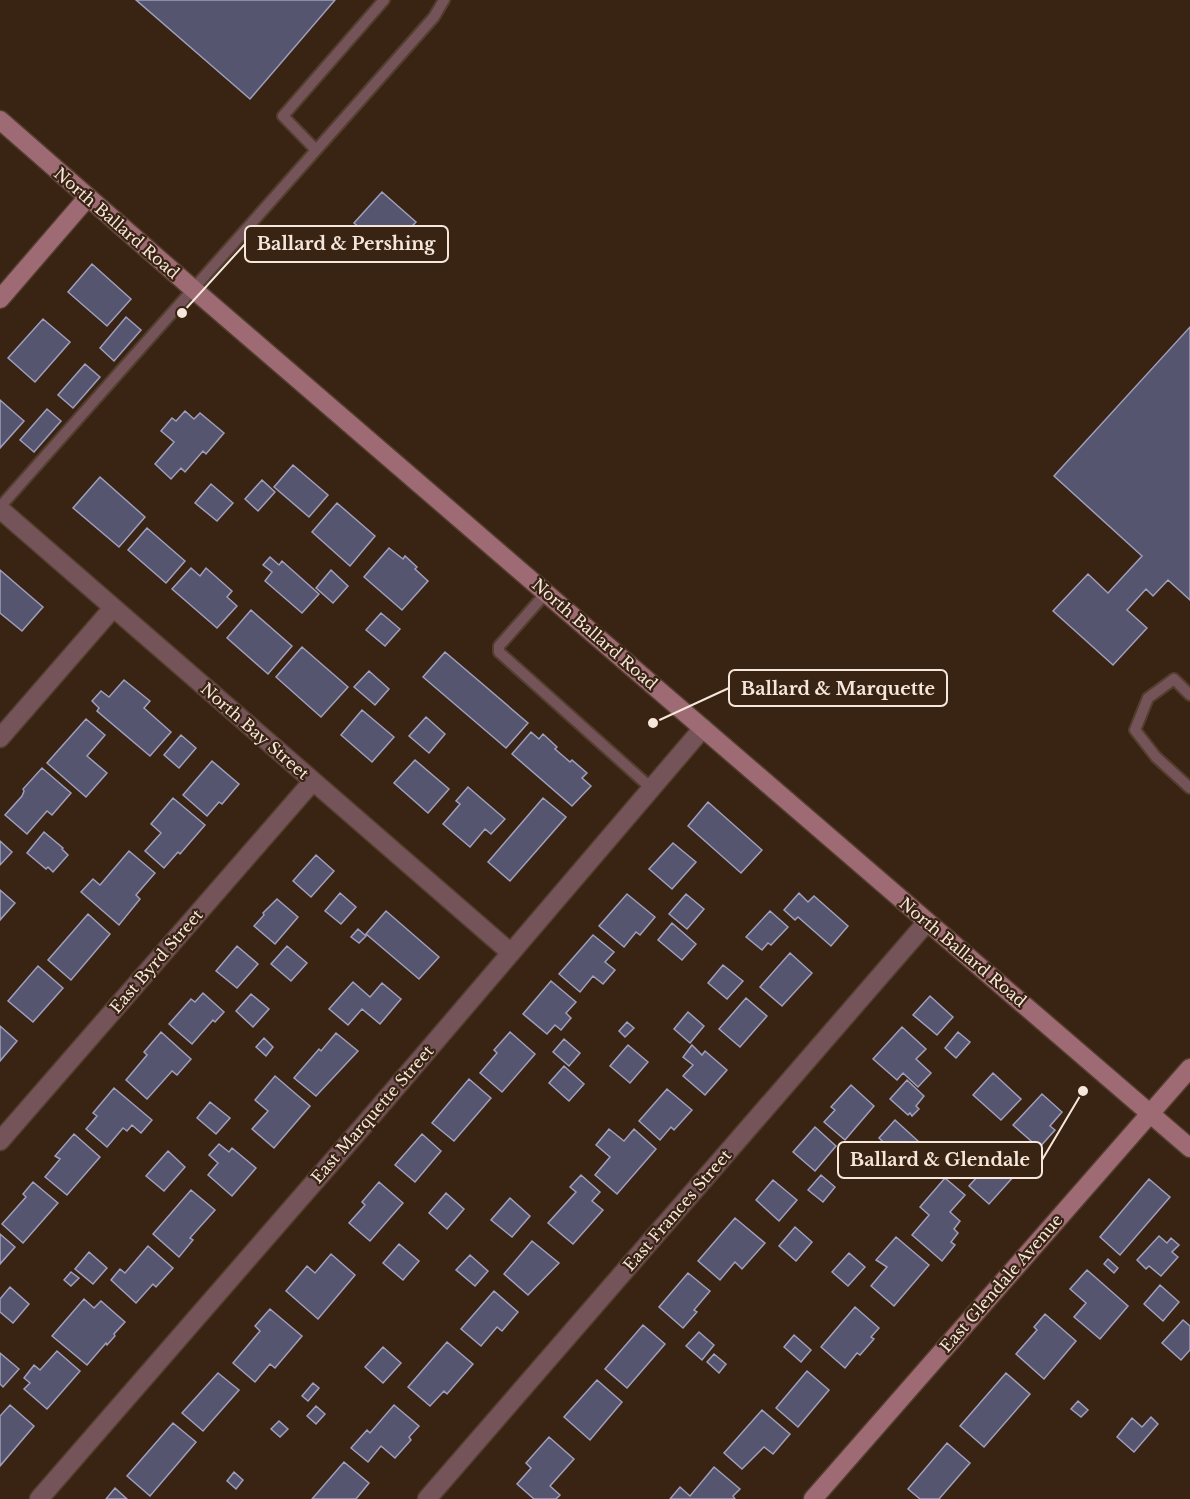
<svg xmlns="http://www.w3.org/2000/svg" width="1190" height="1499" viewBox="0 0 1190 1499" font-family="'Libre Baskerville',serif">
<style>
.building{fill:#565570;stroke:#9f9ebc;stroke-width:1.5}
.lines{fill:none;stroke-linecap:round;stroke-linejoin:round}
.lane-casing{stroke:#533e2e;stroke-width:14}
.street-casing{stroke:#533e2e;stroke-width:21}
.secondary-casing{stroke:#533e2e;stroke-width:21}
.lane{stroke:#745359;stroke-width:10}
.street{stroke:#745359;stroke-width:18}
.secondary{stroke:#9e6a74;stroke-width:18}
.labels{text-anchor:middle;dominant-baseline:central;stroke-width:4.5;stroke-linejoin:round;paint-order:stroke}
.street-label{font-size:16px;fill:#f6e7dc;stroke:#392312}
.leader{fill:none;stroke:#f6e7dc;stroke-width:2}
.callout-dot{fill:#f6e7dc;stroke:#392312;stroke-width:2}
.callout{fill:#392312;stroke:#f6e7dc;stroke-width:2}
.callout-label{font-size:18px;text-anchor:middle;font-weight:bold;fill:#f6e7dc}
</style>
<rect width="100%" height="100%" fill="#392312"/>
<path class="building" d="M136,0h199l-85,99z
M382,192l34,30 -28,30 -34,-29z
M92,264l39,35 -24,27 -39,-34z
M126,317l15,13 -27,31 -14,-13z
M43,319l27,23 -35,40 -27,-24z
M1190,327v273l-22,-20 -15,16 -7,-7 -19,21 20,18 -34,37 -60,-54 35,-37 20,19 34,-37 -88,-80z
M85,364l15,13 -27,31 -15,-13z
M0,400l24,21 -24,27z
M47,409l14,12 -27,31 -14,-12z
M185,411l9,8 6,-6 24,20 -18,21 -3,-3 -18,21 -4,-4 -10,11 -16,-15 19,-22 -13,-11 11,-13 4,3z
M293,465l35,30 -19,22 -35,-30z
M100,477l45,40 -26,30 -46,-39z
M262,480l13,12 -17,19 -13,-12z
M211,484l22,19 -16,18 -22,-18z
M337,503l38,33 -25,30 -38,-34z
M147,528l38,33 -19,22 -38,-33z
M389,548l14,11 2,-3 12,11 -2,2 13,12 -26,29 -38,-33z
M270,557l9,8 3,-4 37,33 -17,19 -37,-32 7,-9 -9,-7z
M191,568l9,8 6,-8 26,23 -5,6 10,9 -20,22 -45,-39z
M0,570l43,37 -21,24 -22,-18z
M331,570l17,16 -15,17 -17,-15z
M251,610l41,36 -24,28 -41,-36z
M381,613l19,16 -15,17 -19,-16z
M302,647l46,40 -27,30 -45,-40z
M445,652l83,71 -22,25 -83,-71z
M369,671l20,18 -14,16 -21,-18z
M124,680l26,21 -6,7 27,24 -21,24 -53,-45 2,-3 -7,-7 9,-10 8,6z
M362,710l32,27 -22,25 -31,-27z
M426,717l19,17 -16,19 -20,-17z
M86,719l19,16 -18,21 20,17 -21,24 -39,-34z
M531,732l8,7 4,-5 14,13 -2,2 15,13 2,-2 15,13 -5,5 9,8 -19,20 -60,-52z
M181,735l15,13 -17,20 -15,-13z
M415,760l34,29 -21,24 -34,-30z
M212,761l27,23 -17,20 -3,-2 -12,14 -24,-21z
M42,768l29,25 -19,22 -5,-4 -20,23 -22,-19 17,-19 2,-5 -1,-2z
M468,787l37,32 -14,15 -6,-5 -15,18 -27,-23 17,-20 -4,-3z
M173,798l32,27 -25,29 -2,-2 -14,16 -19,-17 16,-18 -10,-9z
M543,798l23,19 -56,64 -22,-19z
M708,802l54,48 -21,23 -53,-47z
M44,832l19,16 -1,1 6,6 -15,17 -5,-5 -2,2 -19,-16z
M0,841l12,11 -12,13z
M673,843l23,19 -24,27 -23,-20z
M129,851l26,22 -19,22 4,4 -21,26 -38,-33 12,-13 7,6z
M316,855l18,16 -23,26 -18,-16z
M0,890l15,13 -15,17z
M340,893l16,14 -15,17 -16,-13z
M799,893l9,9 6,-6 34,30 -17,20 -33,-29 -3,3 -11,-10z
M627,894l28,23 -15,18 -4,-3 -12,15 -25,-21z
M686,894l18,15 -17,20 -18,-15z
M277,899l21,18 -23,27 -21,-18 10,-11 -1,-2z
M386,911l53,46 -20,22 -53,-45z
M770,911l18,16 -17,18 -3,-2 -6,7 -16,-13z
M88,914l22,20 -39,46 -23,-20z
M672,923l24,21 -14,16 -24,-20z
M358,929l8,7 -7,7 -8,-6z
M593,935l21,17 -9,10 10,8 -12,14 -10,-8 -13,16 -21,-18z
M237,946l21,18 -21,24 -21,-17z
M287,946l20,17 -16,18 -20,-17z
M790,953l22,20 -30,33 -22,-19z
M723,965l20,16 -16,18 -19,-16z
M38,966l25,22 -30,34 -25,-21z
M551,981l25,21 -10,11 5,5 -10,12 -6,-5 -8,9 -24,-20z
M353,982l17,15 12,-14 19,16 -21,25 -18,-15 -14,16 -19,-16z
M203,993l21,19 -9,10 -2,-2 -21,24 -23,-20 22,-25 4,3z
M251,994l18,15 -16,18 -17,-16z
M930,996l23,21 -16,18 -24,-20z
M746,998l21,18 -27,31 -21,-18z
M688,1012l16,14 -14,17 -16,-14z
M627,1022l7,6 -9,9 -6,-6z
M0,1026l17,15 -17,20z
M902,1027l24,22 -10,10 15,14 -13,14 -15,-14 -6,7 -24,-21z
M161,1032l30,27 -14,16 -5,-4 -25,28 -21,-19 21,-25 -3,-3z
M510,1032l25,22 -33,38 -22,-19 17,-20 -3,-3z
M958,1032l12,10 -14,16 -11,-10z
M336,1033l22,18 -42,45 -22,-18 25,-29 2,2z
M264,1038l9,9 -7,9 -10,-9z
M564,1039l16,14 -11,13 -16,-14z
M628,1045l20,17 -18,21 -20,-17z
M692,1045l10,10 3,-4 22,19 -22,25 -22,-19 10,-11 -10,-8z
M564,1066l20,18 -15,17 -20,-18z
M993,1073l28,26 -20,21 -28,-25z
M275,1076l35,30 -36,42 -22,-19 16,-18 -13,-11z
M469,1079l22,19 -37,43 -22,-18z
M907,1080l17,16 -8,10 3,3 -7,7 -2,-3 -2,2 -18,-16z
M851,1085l23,21 -29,34 -21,-18 11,-12 -4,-3z
M114,1088l38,32 -11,13 -9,-8 -5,6 -4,-3 -16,19 -21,-18 11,-13 -4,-3z
M667,1089l25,21 -18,20 -3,-3 -11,13 -21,-19z
M1042,1094l20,18 -12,14 5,4 -16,18 -26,-23z
M210,1102l20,16 -14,16 -19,-16z
M895,1120l23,21 -17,18 -22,-21z
M815,1127l21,19 -21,25 -22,-19z
M609,1129l15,12 10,-12 22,20 -39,45 -22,-19 15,-18 -14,-12z
M74,1134l26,23 -33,38 -22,-18 15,-18 -5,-3z
M422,1134l19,17 -26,31 -20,-17z
M219,1144l10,8 3,-4 24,20 -24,28 -24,-21 10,-12 -9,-8z
M1004,1147l20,18 -35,39 -20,-18z
M168,1151l17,16 -21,24 -18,-15z
M581,1175l19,17 -8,9 11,9 -30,34 -25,-21 28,-31 -6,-5z
M821,1175l14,12 -12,15 -15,-12z
M945,1178l20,17 -15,17 10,9 -6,8 4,4 -7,9 4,3 -13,16 -30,-26 17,-20 -9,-8z
M1149,1179l21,18 -50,58 -20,-18z
M773,1180l24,20 -18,21 -23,-21z
M33,1182l25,21 -35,40 -21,-19 24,-27 -3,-3z
M379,1182l24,21 -33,38 -21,-18 16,-18 -3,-3z
M191,1190l24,20 -25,28 3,2 -14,17 -26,-23z
M446,1193l18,16 -17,20 -18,-16z
M510,1198l20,18 -18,21 -21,-17z
M735,1218l30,25 -23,26 -7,-7 -15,18 -22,-19z
M795,1227l17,15 -16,19 -17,-15z
M0,1234l15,13 -15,17z
M1159,1236l8,7 4,-5 8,7 -7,7 6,5 -17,19 -12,-10 -3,3 -9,-9z
M896,1237l33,28 -35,41 -23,-20 16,-19 -11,-7z
M532,1241l27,22 -31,32 -24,-21z
M399,1244l20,17 -16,19 -20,-17z
M148,1246l25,22 -17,19 -3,-3 -17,19 -25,-23 9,-11 5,4z
M89,1252l18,16 -14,16 -18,-15z
M849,1253l16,14 -17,19 -16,-14z
M331,1254l24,21 -37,44 -32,-28 21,-25 8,7z
M470,1255l18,16 -13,15 -19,-16z
M1108,1259l10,9 -4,5 -10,-9z
M1087,1270l41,36 -28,33 -26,-22 12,-14 -16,-14z
M71,1272l8,6 -8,8 -7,-6z
M688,1273l22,18 -16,19 3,2 -14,16 -24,-21z
M1160,1285l19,17 -16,19 -19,-17z
M10,1287l19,17 -16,19 -13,-11v-13z
M494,1291l24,21 -16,19 -5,-4 -16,19 -20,-17z
M84,1299l10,9 7,-7 24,21 -11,12 1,2 -8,9 -1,-2 -19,22 -35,-29z
M855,1307l24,21 -8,9 3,2 -14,16 -3,-2 -12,15 -24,-21z
M270,1309l32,27 -27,32 -5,-4 -15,18 -22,-19 27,-32 -5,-5z
M1045,1314l31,27 -32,38 -28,-25 21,-24 -3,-3z
M1183,1320l7,6v24l-9,10 -19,-17z
M643,1325l22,19 -38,44 -22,-19z
M699,1332l15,13 -12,15 -16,-14z
M794,1335l17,15 -10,12 -17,-15z
M447,1342l26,22 -26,30 -3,-3 -14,15 -22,-19z
M383,1347l18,16 -18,20 -18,-16z
M57,1351l23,20 -33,38 -23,-20 6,-6 -6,-5 10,-13 6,5z
M0,1353l19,16 -16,18 -3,-3z
M714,1354l12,10 -7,9 -12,-11z
M807,1371l22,19 -31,37 -22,-19z
M218,1373l21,17 -36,41 -21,-18z
M1006,1373l24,21 -46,53 -24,-21z
M597,1380l25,22 -32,38 -26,-23z
M313,1383l6,5 -11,13 -6,-5z
M1078,1401l10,9 -7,7 -10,-8z
M10,1405l24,21 -34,40v-50z
M394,1405l25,21 -10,11 2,3 -16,18 -14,-12 -13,16 -17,-14 16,-18 3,3z
M316,1406l9,8 -9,10 -9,-8z
M762,1410l28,24 -17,20 -9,-7 -22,22 -18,-16z
M1151,1417l7,7 -24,28 -17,-15 15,-19 10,9z
M279,1421l9,8 -8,8 -9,-8z
M173,1423l23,19 -46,54 -23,-20z
M549,1437l25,22 -24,27 10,9 -4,4h-22l-17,-15 14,-16 -5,-5z
M947,1443l23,20 -31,36h-19l-12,-10z
M344,1462l25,21 -13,16h-44z
M714,1467l26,22 -7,7 2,3h-65l10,-12 10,9z
M234,1472l9,8 -7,9 -9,-8z
M115,1488l12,11h-21z"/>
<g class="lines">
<defs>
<path id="lane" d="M315,149l-32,-33 101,-116
M0,507l434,-490 10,-17
M546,593l-47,53v6l152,136
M1190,695l-16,-16 -26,19 -13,32 21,27 34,31"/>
<path id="street" d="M0,509l511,444
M0,738l113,-130
M0,1141l313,-360
M39,1499l325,-374 339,-397
M427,1499l500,-577"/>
<path id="secondary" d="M0,120l192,168 998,860
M0,299l88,-102
M813,1499l377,-431"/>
</defs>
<use href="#lane" class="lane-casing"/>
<use href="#street" class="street-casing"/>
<use href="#secondary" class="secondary-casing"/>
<use href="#lane" class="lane"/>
<use href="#street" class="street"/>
<use href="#secondary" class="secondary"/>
</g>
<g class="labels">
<g class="street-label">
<text transform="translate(117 223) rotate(41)">North Ballard Road</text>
<text transform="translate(595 634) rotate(41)">North Ballard Road</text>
<text transform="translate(255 731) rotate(41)">North Bay Street</text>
<text transform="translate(963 952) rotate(40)">North Ballard Road</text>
<text transform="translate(156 961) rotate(-49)">East Byrd Street</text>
<text transform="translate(372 1114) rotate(-49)">East Marquette Street</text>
<text transform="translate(677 1210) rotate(-49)">East Frances Street</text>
<text transform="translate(1001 1283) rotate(-49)">East Glendale Avenue</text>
</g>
</g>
<path class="leader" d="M182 313L245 244M653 723L729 688M1083 1091L1042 1160"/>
<g class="callout-dot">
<circle cx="182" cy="313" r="6"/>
<circle cx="653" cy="723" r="6"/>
<circle cx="1083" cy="1091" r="6"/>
</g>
<g class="callout">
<rect x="245" y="226" width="203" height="36" rx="6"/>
<rect x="729" y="670" width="218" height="36" rx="6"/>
<rect x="838" y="1142" width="204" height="36" rx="6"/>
</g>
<g class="callout-label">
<text x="346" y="250">Ballard &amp; Pershing</text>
<text x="838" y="695">Ballard &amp; Marquette</text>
<text x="940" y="1166">Ballard &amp; Glendale</text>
</g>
</svg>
